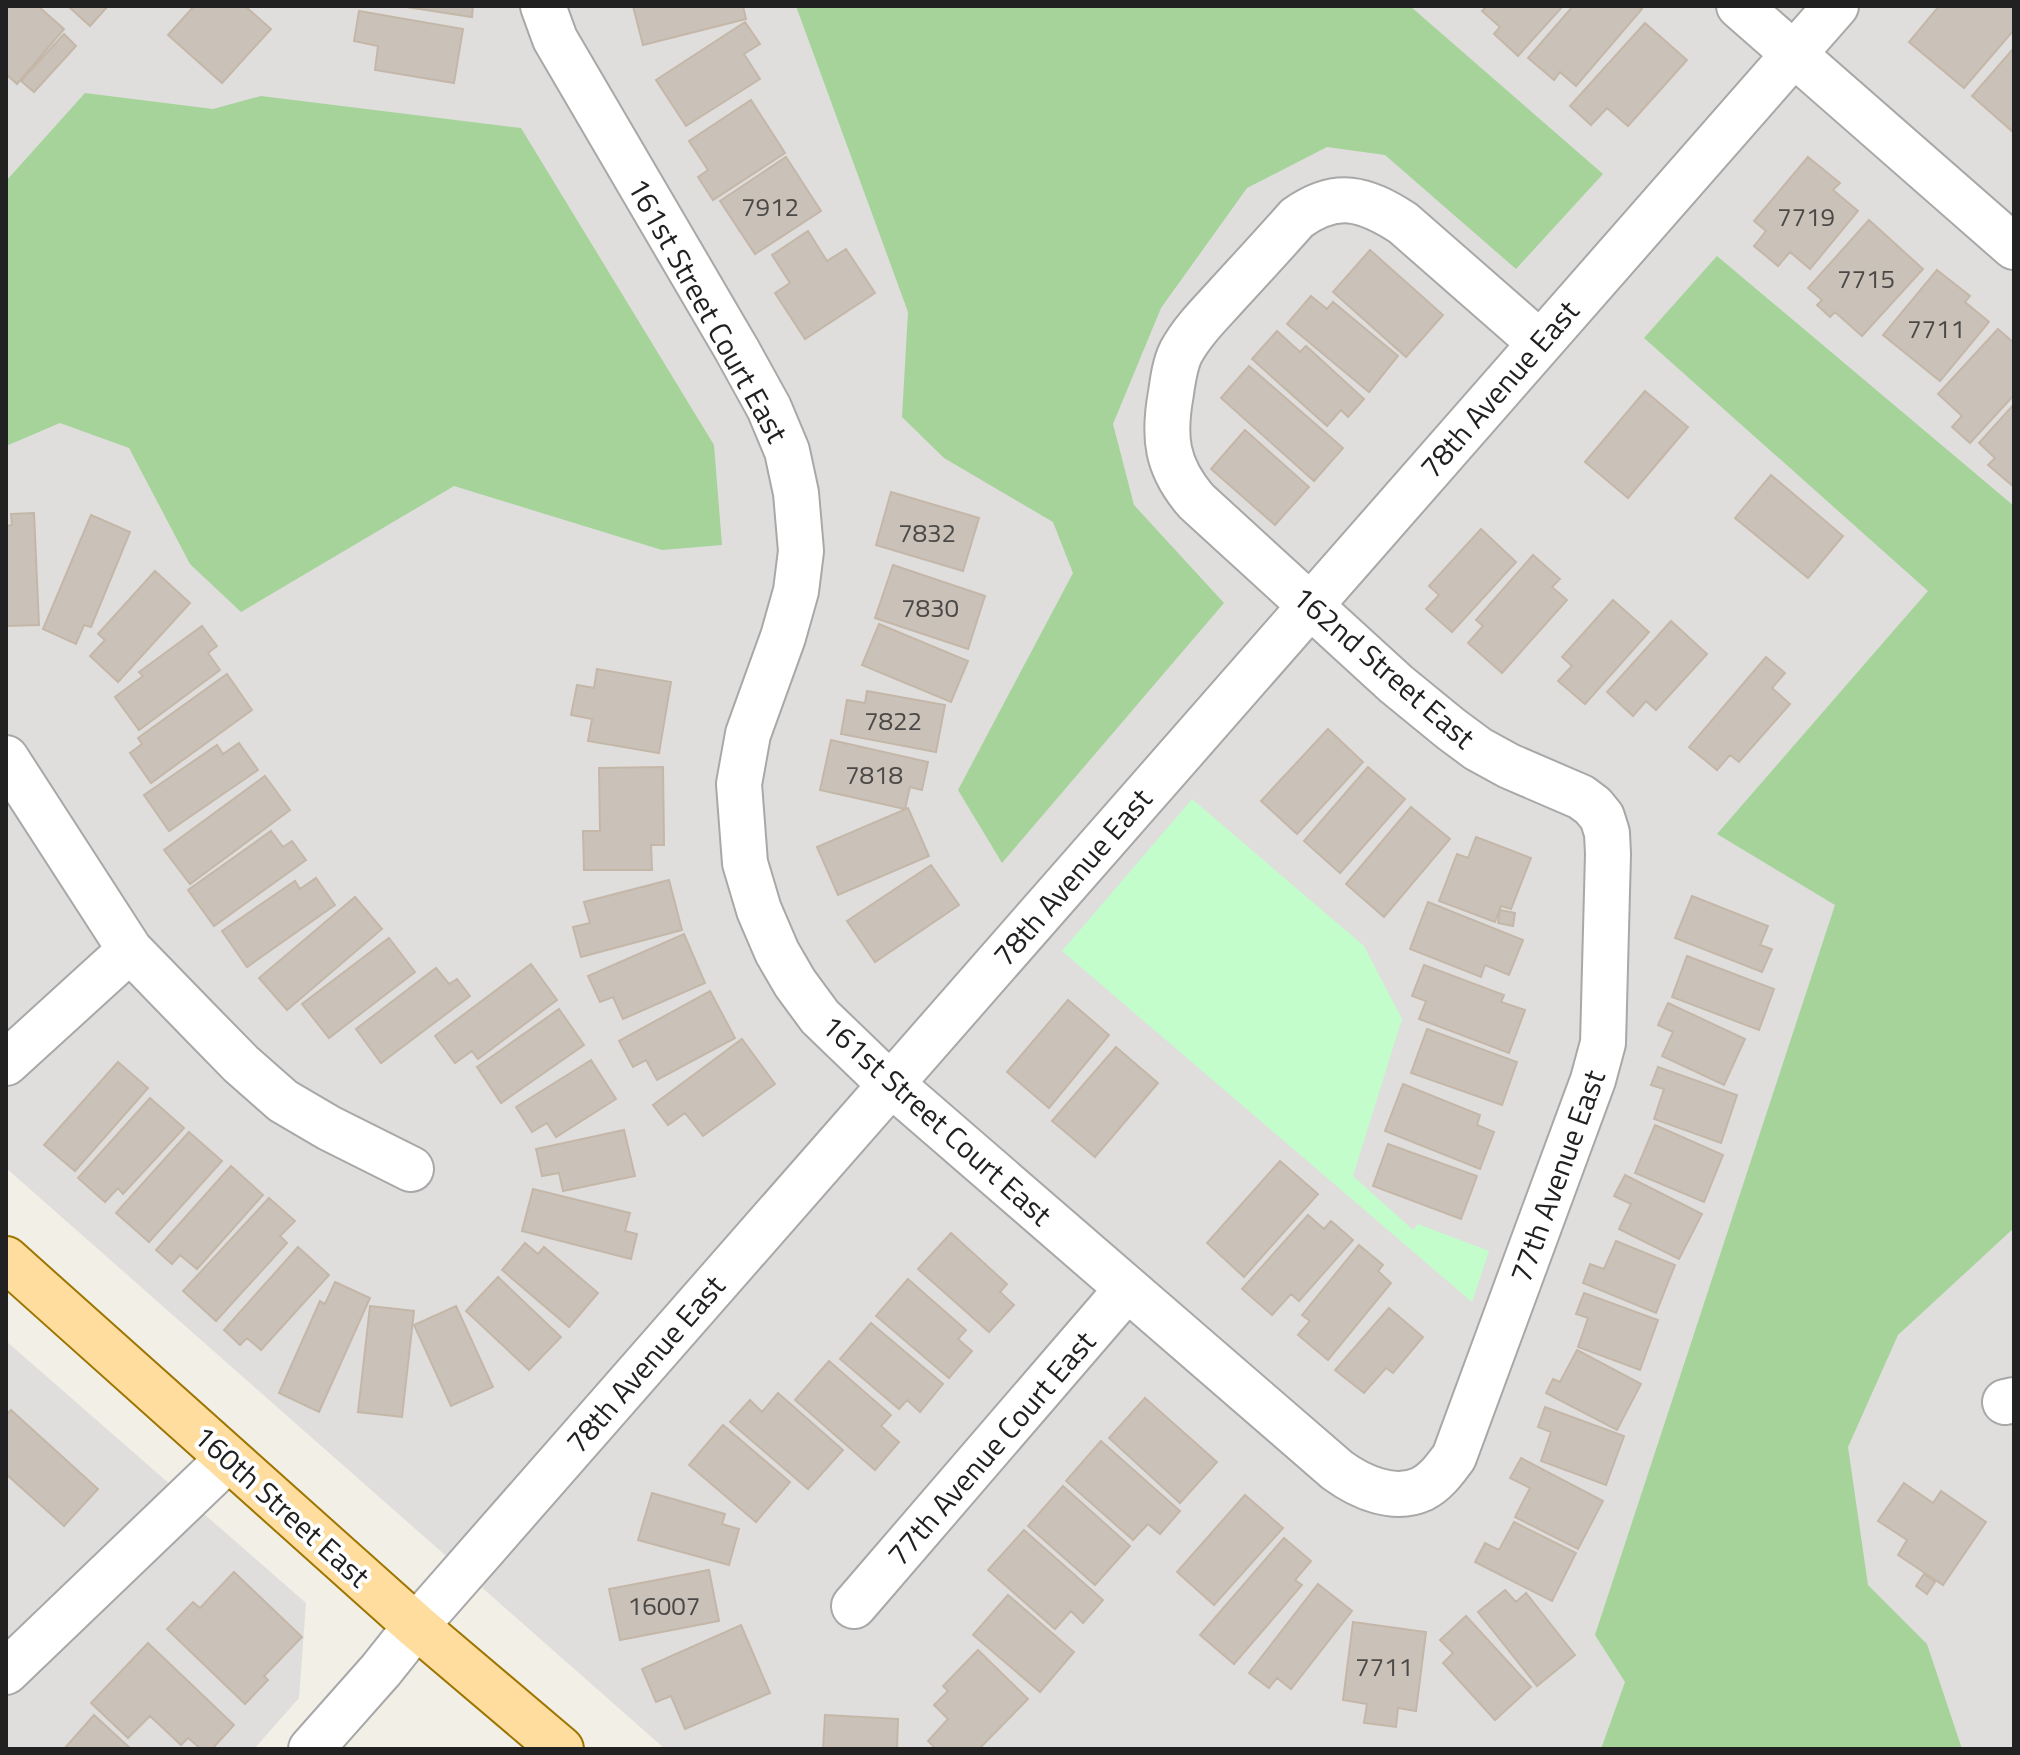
<svg xmlns="http://www.w3.org/2000/svg" width="2020" height="1755" viewBox="0 0 2020 1755" font-family="'Titillium Web',sans-serif">
<style>
.residential{fill:#dfdedd}
.forest{fill:#a5d399}
.park{fill:#c2fdcb}
.building{fill:#cac2b9;stroke:#c4b7a8;stroke-width:2}
.lines{fill:none;stroke-linecap:round;stroke-linejoin:round}
.minor-casing{stroke:#a8a8a8;stroke-width:48}
.major-casing{stroke:#9d7500;stroke-width:48}
.minor{stroke:#fff;stroke-width:44}
.major{stroke:#ffdd9e;stroke-width:44}
.labels{text-anchor:middle;dominant-baseline:central;stroke-width:8;stroke-linejoin:round;paint-order:stroke}
.number-label{font-size:26px;fill:#4b4947}
.street-label{font-size:30px;fill:#212121;stroke:#fff}
</style>
<rect width="100%" height="100%" fill="#f2efe7"/>
<path class="residential" d="M6,6h2008v1743h-1349l-659,-581z
M6,1341l300,262 -7,95 -45,51h-248z"/>
<path class="forest" d="M796,6h614l193,168 -87,95 -131,-114 -58,-8 -80,41 -86,120 -48,116 21,81 90,98 -222,260 -44,-73 115,-217 -20,-51 -109,-64 -42,-41 6,-105z
M85,93l128,16 48,-13 260,32 193,317 8,100 -60,5 -208,-64 -213,126 -51,-48 -61,-116 -69,-25 -54,23v-265z
M1717,256l297,250v722l-116,107 -50,112 20,138 59,59 35,105h-361l24,-67 -30,-47 240,-730 -118,-71 211,-243 -284,-253z"/>
<path class="park" d="M1192,799l172,147 38,73 -49,157 60,54 5,-6 71,27 -17,51 -410,-351z"/>
<path class="building" d="M6,6h32l26,23 -47,55 -11,-10z
M68,6h40l-18,20z
M194,6h51l26,23 -49,54 -54,-48z
M400,6h73l-1,11z
M633,6h110l3,13 -103,26z
M1487,6h76l-45,50 -24,-22 6,-7 -18,-16z
M1573,6h65l4,3 -66,77 -16,-14 -6,8 -26,-22z
M1939,6h75v24l-50,58 -55,-46z
M359,11l104,18 -9,54 -79,-13 3,-24 -24,-5z
M745,22l15,22 -16,10 16,25 -74,47 -30,-46z
M1645,23l42,37 -59,66 -21,-18 -16,17 -21,-19z
M64,34l12,12 -42,46 -13,-11z
M2014,48v85l-42,-37z
M751,100l34,53 -72,47 -15,-23 10,-7 -19,-29z
M786,157l35,54 -66,43 -35,-53z
M1808,157l32,26 -7,7 25,21 -48,58 -20,-17 -12,14 -24,-20 12,-15 -12,-10z
M1869,220l54,49 -61,67 -27,-24 -5,5 -13,-12 5,-5 -14,-12z
M808,231l19,30 19,-12 29,44 -70,46 -30,-46 15,-10 -18,-28z
M1370,250l73,65 -37,42 -73,-65z
M1937,270l33,26 -5,6 24,20 -49,59 -57,-46z
M1311,296l16,13 6,-7 65,54 -29,36 -82,-68z
M1998,329l16,14v52l-44,48 -18,-16 10,-11 -24,-22z
M1277,331l23,21 6,-6 58,53 -16,18 -7,-7 -14,16 -75,-67z
M1249,366l94,82 -29,33 -93,-83z
M1645,391l43,36 -60,71 -43,-36z
M2014,404v83l-26,-22 7,-7 -16,-15z
M1245,430l64,57 -34,38 -64,-56z
M1771,475l72,61 -35,42 -73,-60z
M891,492l88,26 -16,53 -87,-26z
M34,513l5,112 -33,1v-100l6,-1 -1,-11z
M91,515l39,17 -39,95 -7,-2 -8,19 -33,-15z
M1481,529l35,33 -64,70 -26,-23 13,-14 -10,-9z
M1533,555l27,24 -8,8 15,13 -65,73 -34,-30 15,-17 -7,-6z
M893,565l92,31 -17,53 -93,-31z
M155,571l35,32 -72,79 -28,-26 15,-16 -7,-6z
M1613,600l36,32 -64,72 -27,-23 14,-15 -10,-9z
M1671,621l36,33 -51,56 -10,-9 -13,15 -26,-24z
M879,624l89,37 -17,41 -89,-37z
M202,626l15,20 -9,7 12,17 -81,60 -24,-33 28,-21 -4,-4z
M1766,657l19,16 -13,15 18,16 -51,58 -9,-7 -13,15 -28,-23z
M597,669l74,13 -12,71 -71,-12 4,-22 -21,-4 6,-30 17,3z
M227,674l25,36 -101,73 -21,-30 12,-9 -4,-6z
M867,691l78,14 -9,47 -95,-18 6,-34 18,3z
M1328,729l35,33 -66,72 -36,-33z
M831,740l97,22 -6,28 -12,-3 -5,22 -85,-19z
M239,743l19,27 -89,61 -25,-36 73,-50 6,9z
M663,767l1,78h-13l1,25h-68l-1,-39h17l-1,-63z
M1368,767l37,32 -65,74 -36,-32z
M265,776l25,34 -100,74 -26,-34z
M1411,807l39,32 -66,78 -38,-33z
M908,808l21,48 -91,39 -21,-48z
M271,831l12,16 9,-6 14,19 -92,66 -26,-36z
M1476,837l55,21 -20,51 -10,-3 -6,16 -56,-21 18,-47 11,4z
M931,865l28,40 -84,57 -28,-41z
M316,878l19,27 -88,62 -25,-36 73,-50 5,8z
M669,880l13,50 -101,27 -8,-30 17,-4 -6,-21z
M1692,896l76,30 -8,19 12,4 -10,23 -87,-34z
M355,897l27,32 -95,81 -28,-32z
M1428,902l95,38 -14,35 -24,-10 -4,12 -71,-28z
M1500,910l15,3 -2,13 -15,-3z
M684,934l21,49 -82,36 -10,-22 -13,5 -12,-26z
M389,938l26,34 -86,66 -27,-34z
M1687,956l87,33 -15,41 -87,-33z
M531,964l26,36 -79,59 -6,-8 -17,12 -20,-27z
M1424,965l80,30 -3,7 24,8 -16,43 -90,-34 7,-18 -14,-5z
M436,968l13,16 8,-5 13,17 -89,67 -25,-34z
M710,991l25,47 -78,42 -11,-20 -13,7 -14,-26z
M1068,1000l41,35 -60,73 -42,-36z
M1668,1003l77,36 -21,46 -62,-29 11,-24 -15,-7z
M559,1009l25,36 -83,58 -24,-36z
M1427,1029l90,33 -15,43 -91,-32z
M742,1039l33,45 -72,52 -18,-23 -17,12 -15,-20z
M1116,1047l42,36 -63,74 -43,-36z
M591,1060l25,39 -60,38 -9,-14 -15,9 -16,-25z
M118,1062l30,26 -73,83 -31,-26z
M1658,1067l79,28 -16,48 -67,-24 10,-30 -13,-4z
M1403,1084l77,31 -3,10 17,7 -14,37 -95,-38z
M150,1098l34,30 -61,66 -5,-6 -13,14 -27,-24z
M1655,1125l68,30 -19,47 -69,-29z
M624,1130l11,46 -72,15 -4,-18 -17,3 -6,-27z
M189,1132l33,29 -73,81 -33,-29z
M1388,1144l89,32 -16,43 -88,-33z
M1280,1161l38,33 -74,83 -37,-34z
M231,1166l32,29 -66,74 -17,-14 -8,9 -16,-14z
M1625,1175l77,39 -23,45 -60,-30 12,-25 -17,-8z
M533,1189l97,24 -5,18 12,3 -6,25 -109,-28z
M269,1198l26,23 -15,15 7,7 -71,78 -33,-30z
M1308,1215l16,14 7,-8 22,19 -54,61 -8,-7 -19,21 -30,-26z
M951,1233l56,51 -7,8 14,13 -25,27 -71,-63z
M1616,1241l59,24 -19,48 -73,-30 7,-19 14,5z
M525,1243l13,11 6,-7 54,46 -29,34 -67,-57z
M1359,1245l24,20 -5,6 13,12 -63,77 -30,-25 12,-14 -8,-6z
M298,1247l31,28 -68,75 -14,-12 -7,7 -16,-15z
M498,1277l63,60 -32,33 -63,-59z
M908,1279l58,51 -8,9 14,12 -23,27 -73,-62z
M335,1282l35,16 -51,114 -40,-19 41,-92 5,3z
M1584,1293l74,27 -18,50 -62,-23 10,-29 -12,-4z
M370,1306l44,5 -12,106 -44,-5z
M456,1306l37,81 -42,19 -37,-81z
M1389,1308l34,29 -30,36 -7,-5 -22,25 -29,-23z
M871,1323l72,61 -23,28 -13,-12 -8,9 -59,-50z
M1577,1350l64,34 -24,46 -71,-37 7,-14 7,3z
M829,1361l62,54 -10,11 18,16 -24,28 -80,-70z
M778,1393l65,57 -35,39 -78,-67 20,-22 12,12z
M1145,1398l72,64 -37,41 -71,-65z
M1545,1407l79,29 -18,49 -65,-24 10,-29 -13,-5z
M11,1410l87,79 -34,37 -58,-52v-59z
M723,1425l67,57 -34,40 -67,-57z
M1101,1441l79,70 -20,23 -12,-10 -15,16 -67,-59z
M1521,1458l82,43 -25,48 -63,-32 15,-29 -20,-10z
M1904,1483l29,20 8,-12 45,31 -43,63 -45,-30 9,-15 -29,-19z
M1063,1486l67,60 -35,39 -67,-59z
M652,1493l73,21 -3,10 17,5 -10,36 -91,-25z
M1245,1495l38,33 -69,77 -37,-33z
M1514,1522l62,31 -24,48 -77,-39 10,-19 14,7z
M1024,1530l79,70 -20,23 -12,-12 -16,18 -67,-59z
M1284,1538l27,23 -16,19 7,5 -68,79 -34,-29z
M709,1570l10,51 -99,19 -11,-51z
M234,1572l68,65 -38,39 4,4 -23,24 -78,-75 26,-27 7,6z
M1924,1574l11,8 -8,12 -11,-8z
M1318,1584l34,27 -61,78 -14,-11 -8,10 -20,-15z
M1505,1590l11,12 10,-9 49,62 -38,31 -59,-74z
M1008,1595l66,57 -34,40 -67,-57z
M1466,1616l65,71 -36,33 -52,-57 10,-10 -13,-13z
M1353,1622l73,10 -10,79 -18,-3 -2,19 -32,-4 3,-19 -24,-4z
M741,1625l29,68 -85,36 -14,-33 -15,6 -14,-33z
M148,1643l86,82 -22,24h-11l-13,-11 -7,7 -31,-29 -22,22 -37,-35z
M978,1650l50,49 -49,50h-43l-8,-8 20,-22 -14,-14 14,-14 -5,-5z
M94,1715l37,34h-67z
M825,1715l73,4 -1,30h-74z"/>
<g class="lines">
<defs>
<path id="minor" d="M543,6l12,33 182,311 32,58 18,43 9,42 5,58 -5,40 -13,46 -35,97 -9,50 6,79 14,47 18,42 18,31 25,34 54,52 463,401c23,17 57,32 85,19 14,-7 23,-20 32,-32l139,-377 10,-37 5,-189 -1,-21 -5,-16 -9,-11 -12,-9 -72,-31 -31,-17 -27,-20 -55,-45 -200,-183c-30,-35 -33,-64 -25,-108 2,-14 4,-29 10,-41 12,-22 30,-39 46,-57 24,-26 47,-51 70,-77 40,-28 67,-20 106,5l137,120
M1739,6l275,241
M6,758l124,192 66,68 45,46 42,37 46,27 82,41
M6,1063l124,-113
M2005,1402l9,-2
M854,1606l273,-317
M6,1672l222,-213
M311,1749l70,-79 35,-44 1420,-1620"/>
<path id="major" d="M6,1259l410,367 145,123"/>
</defs>
<use href="#minor" class="minor-casing"/>
<use href="#major" class="major-casing"/>
<use href="#minor" class="minor"/>
<use href="#major" class="major"/>
</g>
<g class="labels">
<g class="number-label">
<text x="770" y="206">7912</text>
<text x="1806" y="216">7719</text>
<text x="1866" y="278">7715</text>
<text x="1936" y="328">7711</text>
<text x="927" y="532">7832</text>
<text x="930" y="607">7830</text>
<text x="893" y="720">7822</text>
<text x="874" y="774">7818</text>
<text x="664" y="1605">16007</text>
<text x="1384" y="1666">7711</text>
</g>
<g class="street-label">
<text transform="translate(708 310) rotate(61)">161st Street Court East</text>
<text transform="translate(1499 389) rotate(-49)">78th Avenue East</text>
<text transform="translate(1384 667) rotate(41)">162nd Street East</text>
<text transform="translate(1072 877) rotate(-49)">78th Avenue East</text>
<text transform="translate(937 1120) rotate(42)">161st Street Court East</text>
<text transform="translate(1557 1176) rotate(-70)">77th Avenue East</text>
<text transform="translate(645 1364) rotate(-49)">78th Avenue East</text>
<text transform="translate(991 1448) rotate(-49)">77th Avenue Court East</text>
<text transform="translate(282 1506) rotate(42)">160th Street East</text>
</g>
</g>
<rect width="2020" height="1755" fill="none" stroke="#212121" stroke-width="16"/>
</svg>
